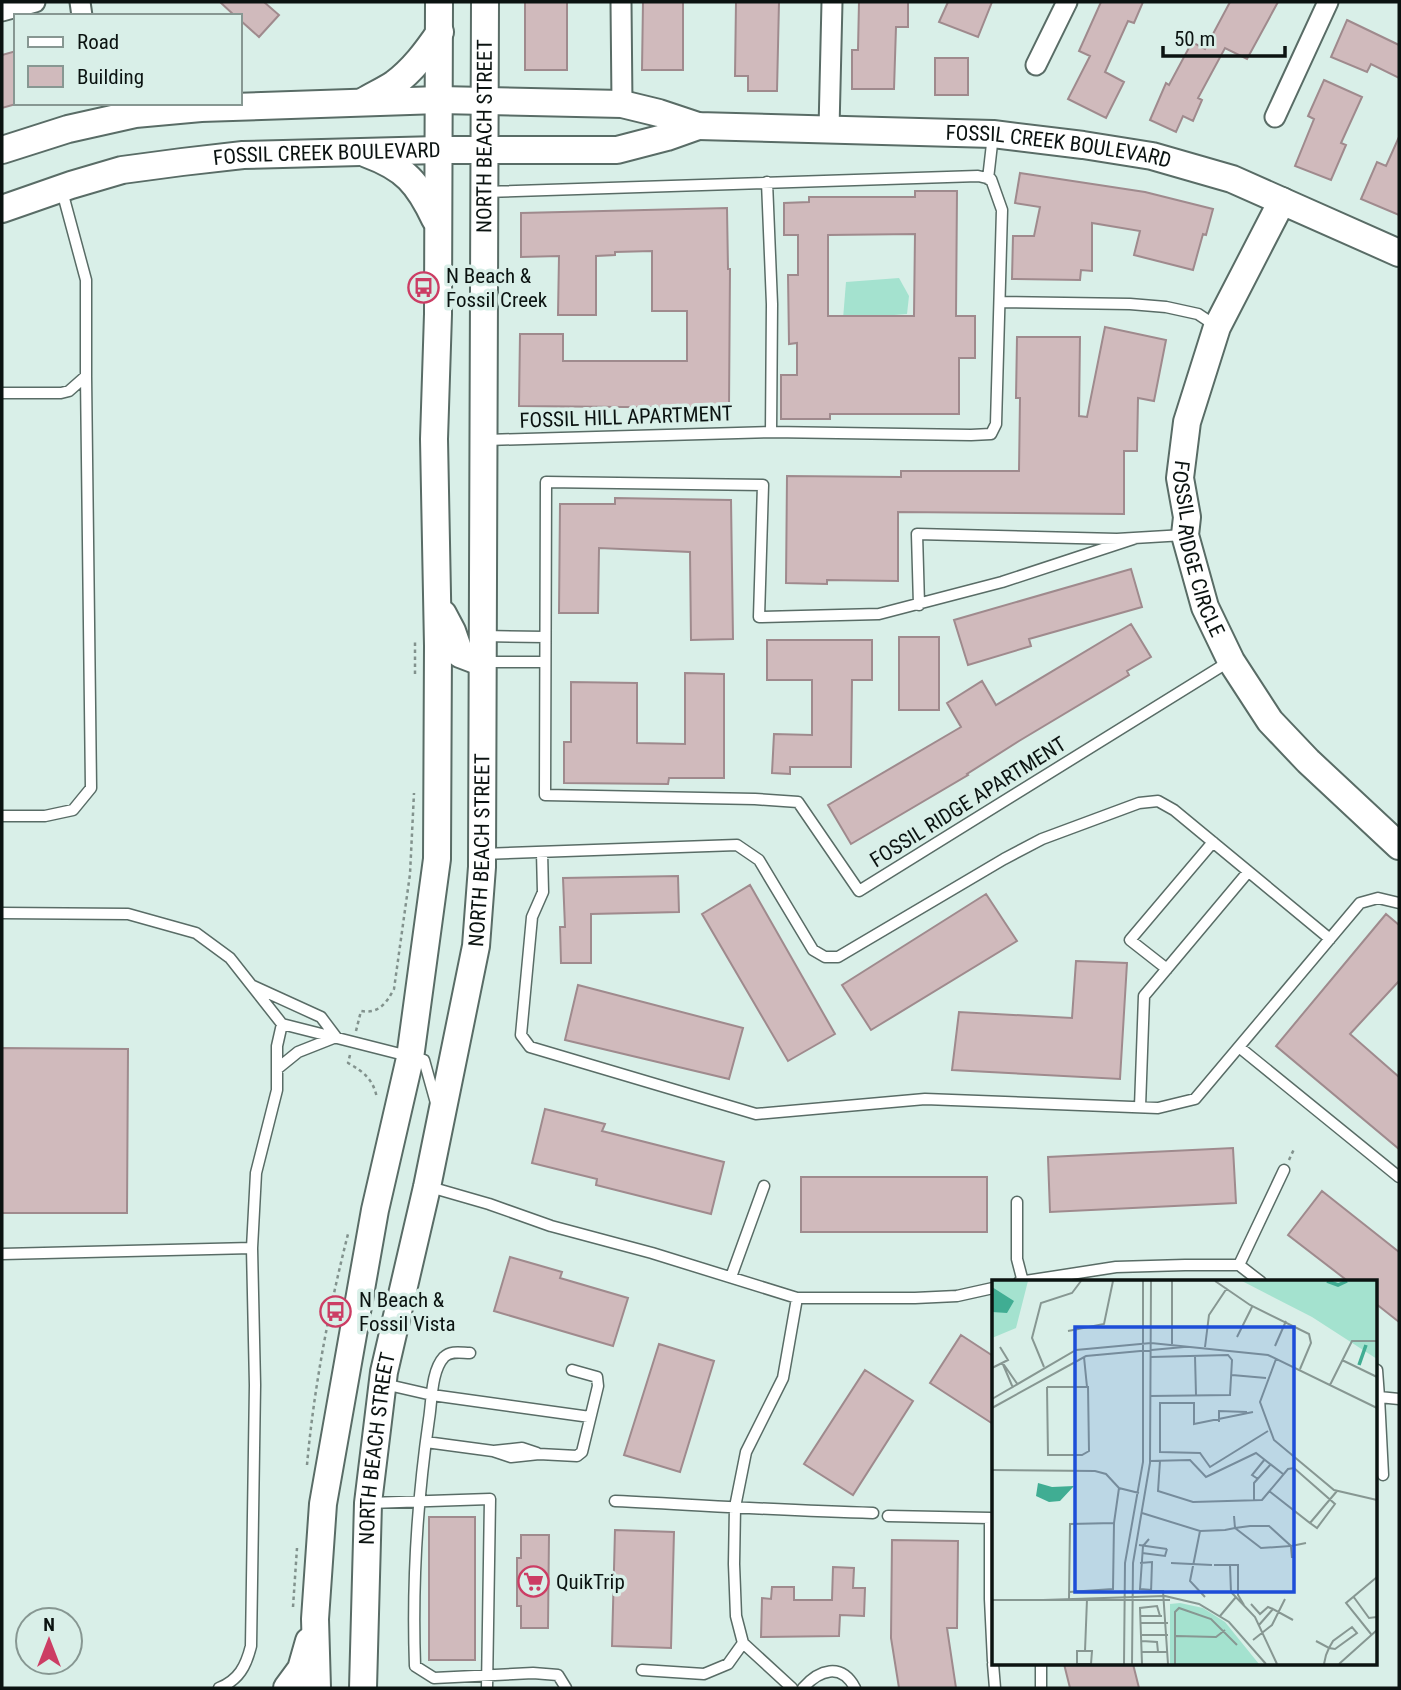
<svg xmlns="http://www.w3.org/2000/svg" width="1401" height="1690" viewBox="0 0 1401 1690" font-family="'Roboto Condensed',sans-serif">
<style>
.green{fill:#a4e2cf}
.building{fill:#d0babc;stroke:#9f8a8d;stroke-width:2;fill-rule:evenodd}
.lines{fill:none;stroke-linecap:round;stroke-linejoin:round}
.lane-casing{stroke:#596c66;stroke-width:13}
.street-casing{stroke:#596c66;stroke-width:23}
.secondary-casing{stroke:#596c66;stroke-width:30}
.path{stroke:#82928d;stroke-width:2.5;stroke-dasharray:3.5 3.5;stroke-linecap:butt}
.lane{stroke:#fff;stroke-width:10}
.street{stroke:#fff;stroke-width:19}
.secondary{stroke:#fff;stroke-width:26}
.labels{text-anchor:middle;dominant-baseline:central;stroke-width:7;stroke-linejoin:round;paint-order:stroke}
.street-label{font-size:21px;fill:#0b1311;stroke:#d9efe8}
.poi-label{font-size:21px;fill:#0b1311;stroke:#d9efe8;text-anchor:start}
.inset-river{fill:none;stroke:#40ad93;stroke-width:3.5}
.inset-road{fill:none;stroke:#879792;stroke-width:2}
.view{fill:#1d4ed8;fill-opacity:0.15;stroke:#1d4ed8;stroke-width:3.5}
.inset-edge{fill:none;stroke:#0b1311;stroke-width:3.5}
</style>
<rect width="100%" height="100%" fill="#d9efe8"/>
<path class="green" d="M899,278l10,18 -2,18 -64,5 3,-37z"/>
<path class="building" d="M220,2h44l15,13 -20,22 -19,-17v-4h-5z
M525,2h42v68h-42z
M643,2h40v68h-41z
M736,2h43l-2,89h-29v-15h-13z
M859,2h49v25h-12l-2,62h-42v-39h6z
M948,2h44l-14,35 -39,-15z
M1101,2h42l-9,21 -6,-2 -23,51 19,10 -18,36 -38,-19 22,-43 -11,-5z
M1230,2h48l-31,57 -22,-11 -27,50 4,2 -9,21 -10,-5 -7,16 -26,-12 16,-37 3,2 23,-43 13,7z
M1347,20l52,25v33l-28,-14 -4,8 -36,-15z
M16,51v53l-14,4v-53z
M935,58h33v37h-33z
M1324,80l38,17 -21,46 5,2 -15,35 -36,-14 19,-47 -6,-3z
M1399,137v78l-38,-16 16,-37 9,4z
M1020,173l125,19 68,17 -7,26 -3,-1 -10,36 -59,-15 6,-24 -48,-8v48l-11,-1 -1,10 -68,-1 1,-43h21l6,-29 -25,-4z
M915,191h42l-1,125h19v42h-16v56h-129v5h-49v-44h16v-32l-8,1 -1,-69h10v-40h-14v-32l25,-1v-5h106zM915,234l-1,82h-86v-81z
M727,208l1,61h2l-1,139 -210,-2 1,-72h43v27h124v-50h-35v-60l-37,1v3l-19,1v59h-38l1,-59 -38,1v-44z
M1105,327l61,13 -12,61 -16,-3 -1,53h-13v63l-226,-2v69l-71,-1v4l-41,-1 1,-107 114,1v-6h118l1,-73h-4l1,-61h63l-1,79 8,1z
M615,498l116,2 2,139 -42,1 -1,-88 -91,-4 -1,65h-39l1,-109h55z
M1131,569l11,38 -113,32 2,7 -63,19 -14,-45z
M1131,624l20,33 -24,14 2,4 -110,66 -52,33 1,1 -117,69 -23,-39 133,-78 -14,-24 35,-22 14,24z
M899,637h40v73h-40z
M767,640h105v40h-20l-1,87h-61v7l-18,-1 2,-39 38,1v-55h-45z
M685,673l39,1v104h-55l-1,6 -104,-1v-41h7v-60l66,1v60l48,1z
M678,876l1,36 -88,2v49h-30l-1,-36h5l-2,-49z
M750,885l85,149 -47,27 -86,-147z
M986,894l31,47 -146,89 -29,-45z
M1386,914l13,11v56l-49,53 49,43v72l-123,-103z
M1076,961l51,2 -7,116 -168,-9 7,-58 113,6z
M578,985l165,43 -14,51 -164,-39z
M2,1048l126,1 -1,164h-125z
M545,1109l60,15 -3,7 122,31 -13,52 -115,-29 1,-6 -65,-16z
M1233,1148l3,55 -186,9 -2,-55z
M801,1177h186v55h-186z
M1322,1191l77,61v70l-24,-19v-21h-26l-61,-47z
M510,1257l52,15 -2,6 68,20 -15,48 -119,-35z
M961,1335l32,21v68l-63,-41z
M659,1344l55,17 -34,111 -56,-17z
M865,1370l48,31 -60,94 -49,-31z
M429,1517h46v143h-46z
M615,1530l59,2 -3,116 -59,-2z
M521,1535h28l-1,93h-27v-22h-4v-48h4z
M892,1540l66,1 -1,87h-10l9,60h-57l-8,-50z
M833,1567l21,1 -1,20h12l-1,28 -24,-1 -1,21 -78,1 1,-39 9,1 1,-12h22v13h38z
M1064,1664h69l6,24h-69z"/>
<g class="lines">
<defs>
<path id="lane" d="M988,179l5,-44
M767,182l5,122 -1,128
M484,192l494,-16 13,3 11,31 -6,214 -5,10 -20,1 -200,-3 -285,8
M1000,302l130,2 36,3 32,7 18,12
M2,393h59l8,-2 17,-15v-96l-24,-89
M1136,538l-134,44 -123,32 -120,3 4,-132 -217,-3 -1,313 210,4 43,3 61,89 371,-230
M919,605l-2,-71 200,5 67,-4
M483,636l62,1
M485,662h60
M2,816h43l28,-6 18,-22 -5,-412
M542,852l1,40 -11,25 -11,118 9,12 226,67 169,-15 233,9 37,-9 165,-196 18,-5 21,5
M482,854l255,-9 22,15 54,90 12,7h13l166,-98 38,-20 97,-36 19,-2 16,9 156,129
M2,913l126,1 68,19 34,25 52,66 142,36 12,43
M1167,969l-37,-29 83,-98
M253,986l68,31 15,20 -38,15 -21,17
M1239,1047l160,130
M1140,1107l4,-111 104,-124
M430,1187l59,17 62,22 101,27 145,45h118l42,-2 36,-8
M1017,1202v57l6,23
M2,1254l250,-6 4,-75 21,-83v-44l5,-22
M1239,1265l45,-95
M731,1277l33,-91
M1019,1282l97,-15 69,-2h54l22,17
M470,1353c-8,0 -19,-3 -26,4 -13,14 -12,44 -15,62 -12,83 -17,164 -14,247l19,12 99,-5 25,2 8,13
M1375,1369l2,1 2,27 -4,1
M384,1384l48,11 158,22
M426,1442l67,9 18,6 28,-3 38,2 5,-4 16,-66 -1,-9 -25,-7
M494,1451l28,-3 15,5
M1383,1475l-4,-78 20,2
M615,1501c86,4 172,10 258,12
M369,1503l121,-4 -3,189
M888,1516l102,2v81l3,62
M993,1664l2,24
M1041,1664v24
M642,1670l62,4 24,-10 15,-21
M219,1688c20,-8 27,-22 32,-42l4,-261 -3,-137
M792,1688l-49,-45 -7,-27 -2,-52 1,-57 11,-55 37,-74 14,-80
M803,1688c16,-18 38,-26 52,0"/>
<path id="street" d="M80,2l2,14
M621,2l1,102
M2,11l33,-9
M1036,65l31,-63
M1275,117l53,-115
M829,129l3,-127"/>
<g id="secondary">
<path d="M364,101c10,-6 21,-11 30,-17 19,-14 33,-33 46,-52"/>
<path id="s1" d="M2,150l66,-21 67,-15 66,-6 238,-8 183,4 37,9 39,13 295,8 90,11 69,11 80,23 167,74"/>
<path d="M367,154c38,14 51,29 68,65"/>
<path id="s2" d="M1282,201l-65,126 -30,95 -7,56 7,39 -2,18 20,72 26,54 39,60 38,40 91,85"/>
<path id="s3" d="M2,209l69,-24 51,-15 60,-8 61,-7 195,-5h179l50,-13 31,-11"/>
<path d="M443,614l9,17 8,23 21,8"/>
<path d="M287,1688l14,-19 8,-28"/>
<path d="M317,1688l-2,-69 8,-115 52,-294 35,-152 27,-199 1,-213 -4,-207 4,-125 1,-312"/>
<path id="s4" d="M363,1688l5,-185 16,-131 43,-185 49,-241 6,-79 3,-865"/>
</g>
</defs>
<use href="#lane" class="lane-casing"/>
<use href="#street" class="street-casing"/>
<use href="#secondary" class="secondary-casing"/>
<path class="path" d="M415,674v-35
M356,1031l5,-20c17,3 25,-7 33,-22l16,-115 4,-81
M350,1055l-2,8c16,9 25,16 29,35
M1289,1160l5,-11
M307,1465c7,-78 22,-156 41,-231
M293,1607l4,-59"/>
<use href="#lane" class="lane"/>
<use href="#street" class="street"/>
<use href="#secondary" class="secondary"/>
</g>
<defs>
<symbol id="bus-ring" viewBox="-11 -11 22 22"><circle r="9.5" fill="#d9efe8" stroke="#cc3d64" stroke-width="1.5"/><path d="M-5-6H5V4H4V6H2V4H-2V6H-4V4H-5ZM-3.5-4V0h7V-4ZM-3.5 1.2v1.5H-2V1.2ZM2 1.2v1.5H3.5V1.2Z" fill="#cc3d64"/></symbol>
<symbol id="supermarket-ring" viewBox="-11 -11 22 22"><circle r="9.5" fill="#d9efe8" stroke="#cc3d64" stroke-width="1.5"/><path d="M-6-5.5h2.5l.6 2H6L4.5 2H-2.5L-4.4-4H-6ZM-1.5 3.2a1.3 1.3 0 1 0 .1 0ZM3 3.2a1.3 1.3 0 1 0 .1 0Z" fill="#cc3d64"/></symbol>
</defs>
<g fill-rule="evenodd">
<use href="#bus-ring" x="406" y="270" width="35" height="35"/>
<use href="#bus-ring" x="318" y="1294" width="35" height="35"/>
<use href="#supermarket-ring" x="516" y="1564" width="35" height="35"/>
</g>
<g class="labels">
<g class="street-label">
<text stroke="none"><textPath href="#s4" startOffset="1563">NORTH BEACH STREET</textPath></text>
<text stroke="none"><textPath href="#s1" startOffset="1066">FOSSIL CREEK BOULEVARD</textPath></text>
<text stroke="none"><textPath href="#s3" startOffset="332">FOSSIL CREEK BOULEVARD</textPath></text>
<text transform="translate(626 417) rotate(-2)">FOSSIL HILL APARTMENT</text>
<text stroke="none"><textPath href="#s2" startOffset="371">FOSSIL RIDGE CIRCLE</textPath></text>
<text transform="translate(968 802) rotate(-32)">FOSSIL RIDGE APARTMENT</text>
<text stroke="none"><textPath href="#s4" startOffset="849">NORTH BEACH STREET</textPath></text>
<text stroke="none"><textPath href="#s4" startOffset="240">NORTH BEACH STREET</textPath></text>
</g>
<g class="poi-label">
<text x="446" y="276">N Beach &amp;<tspan x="446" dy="24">Fossil Creek</tspan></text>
<text x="359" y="1300">N Beach &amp;<tspan x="359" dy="24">Fossil Vista</tspan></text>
<text x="556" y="1582">QuikTrip</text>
</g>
</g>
<g transform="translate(992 1280)">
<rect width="385" height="385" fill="#d9efe8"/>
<path d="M0,1h36l-12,47 -24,10zM250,1h135v78l-65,-42zM188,323l23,5 22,14 34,42h-89v-60z" fill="#a4e2cf"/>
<path d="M0,7l22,14 -7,12 -15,-1zM46,203l14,4 22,-1 -14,15 -11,1 -13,-6z" fill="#40ad93"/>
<path class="inset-river" d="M335,1l11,4 9,-4M367,85l7,-20"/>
<path class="inset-road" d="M180,1v63M223,1l35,24 59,29 2,9 -11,26M76,51l36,-7 9,-43M245,57l15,-30M283,66l11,-25M213,67l4,-32 18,-27M203,76l1,39M284,79l-16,43 14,38 60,50 43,10M350,80l35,17M10,82l11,26M10,82l16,23M52,87l-12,-29 9,-35 31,-10 9,-12M0,88l16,-8 -8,-13M240,95l34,3M338,105l22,-44h25M55,107l1,68h34l7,-4 -1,-65M55,107h40l-3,-30M158,116l80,-1 2,-35 -4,-5 -77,2M0,119l84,-49 75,-7 117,12 109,53M0,128l94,-52 98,-9M261,132l-59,12v-21h-34v49l40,1 10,14 58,-36M227,142v-11l28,1M158,181l40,-1 16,17 50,-24 27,21M168,181l-2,30 35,11 69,-2 26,-31 6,-1 41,36 -18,24 -7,-5M0,190l103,1 11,3 13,14 20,5M266,199l-6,-4 13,-16M277,211l41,32 27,-32M262,221v-18l17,-19M150,233l58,18 25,-1 10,-2 15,-2h19l22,20 -30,2 -26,-20 -1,-12M208,251l-10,50 15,16M157,259l-6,7 -3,43 23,2 5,73M147,265l28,4M150,273l23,3 2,-7M300,278l-1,-12 15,-3M148,283l12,-1 -1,31M179,283l41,2M222,285h16l1,27 24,25 22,47M238,285h8v30l6,10M77,312l44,-3 1,-66M361,316l16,22 8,-1M77,319l1,-75 44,-1 5,-35M0,320h178M51,320l122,-4 34,8 30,18 37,42M259,324l9,10 8,-7 5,2M148,336h22M228,336l16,-19M148,343h28M267,345l14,-16 20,11M379,354l-25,-31 31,-26M150,355h26M184,356l40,1 9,-7M261,360l19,-15 13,-26M150,361l15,1 1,10M324,361l13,7 6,1 22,-16 -5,-6 -19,14 -4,7 -3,7 -2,9M85,371h15l-1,13h-14zM93,371l2,-52M150,372h26M132,384l1,-101 18,-101v-181M140,384l1,-101 17,-100 1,-182M150,384l-2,-56 17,-2 3,10M183,384v-52l4,-4 32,11 26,26M347,384l38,-34"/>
<path class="view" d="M83,47h219v265h-219z"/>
<rect width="385" height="385" class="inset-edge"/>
</g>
<rect width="1401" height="1690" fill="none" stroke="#0b1311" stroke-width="7"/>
<rect x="14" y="14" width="228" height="91" fill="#d9efe8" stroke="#879792" stroke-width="2"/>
<rect x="28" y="37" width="35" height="10" fill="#ffffff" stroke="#879792" stroke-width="2"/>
<text x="77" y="49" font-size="21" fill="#0b1311">Road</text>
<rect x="28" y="66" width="35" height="21" fill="#d0babc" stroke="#879792" stroke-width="2"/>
<text x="77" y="84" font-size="21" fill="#0b1311">Building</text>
<g transform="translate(49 1641)"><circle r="33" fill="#d9efe8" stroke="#879792" stroke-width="2"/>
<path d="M0-5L12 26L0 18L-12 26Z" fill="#cc3d64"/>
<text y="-10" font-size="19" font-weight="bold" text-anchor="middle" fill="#0b1311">N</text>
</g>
<path d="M1163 46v10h122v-10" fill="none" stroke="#0b1311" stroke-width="3.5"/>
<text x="1174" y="46" font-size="21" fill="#0b1311" stroke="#d9efe8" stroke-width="5" paint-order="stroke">50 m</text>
</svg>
